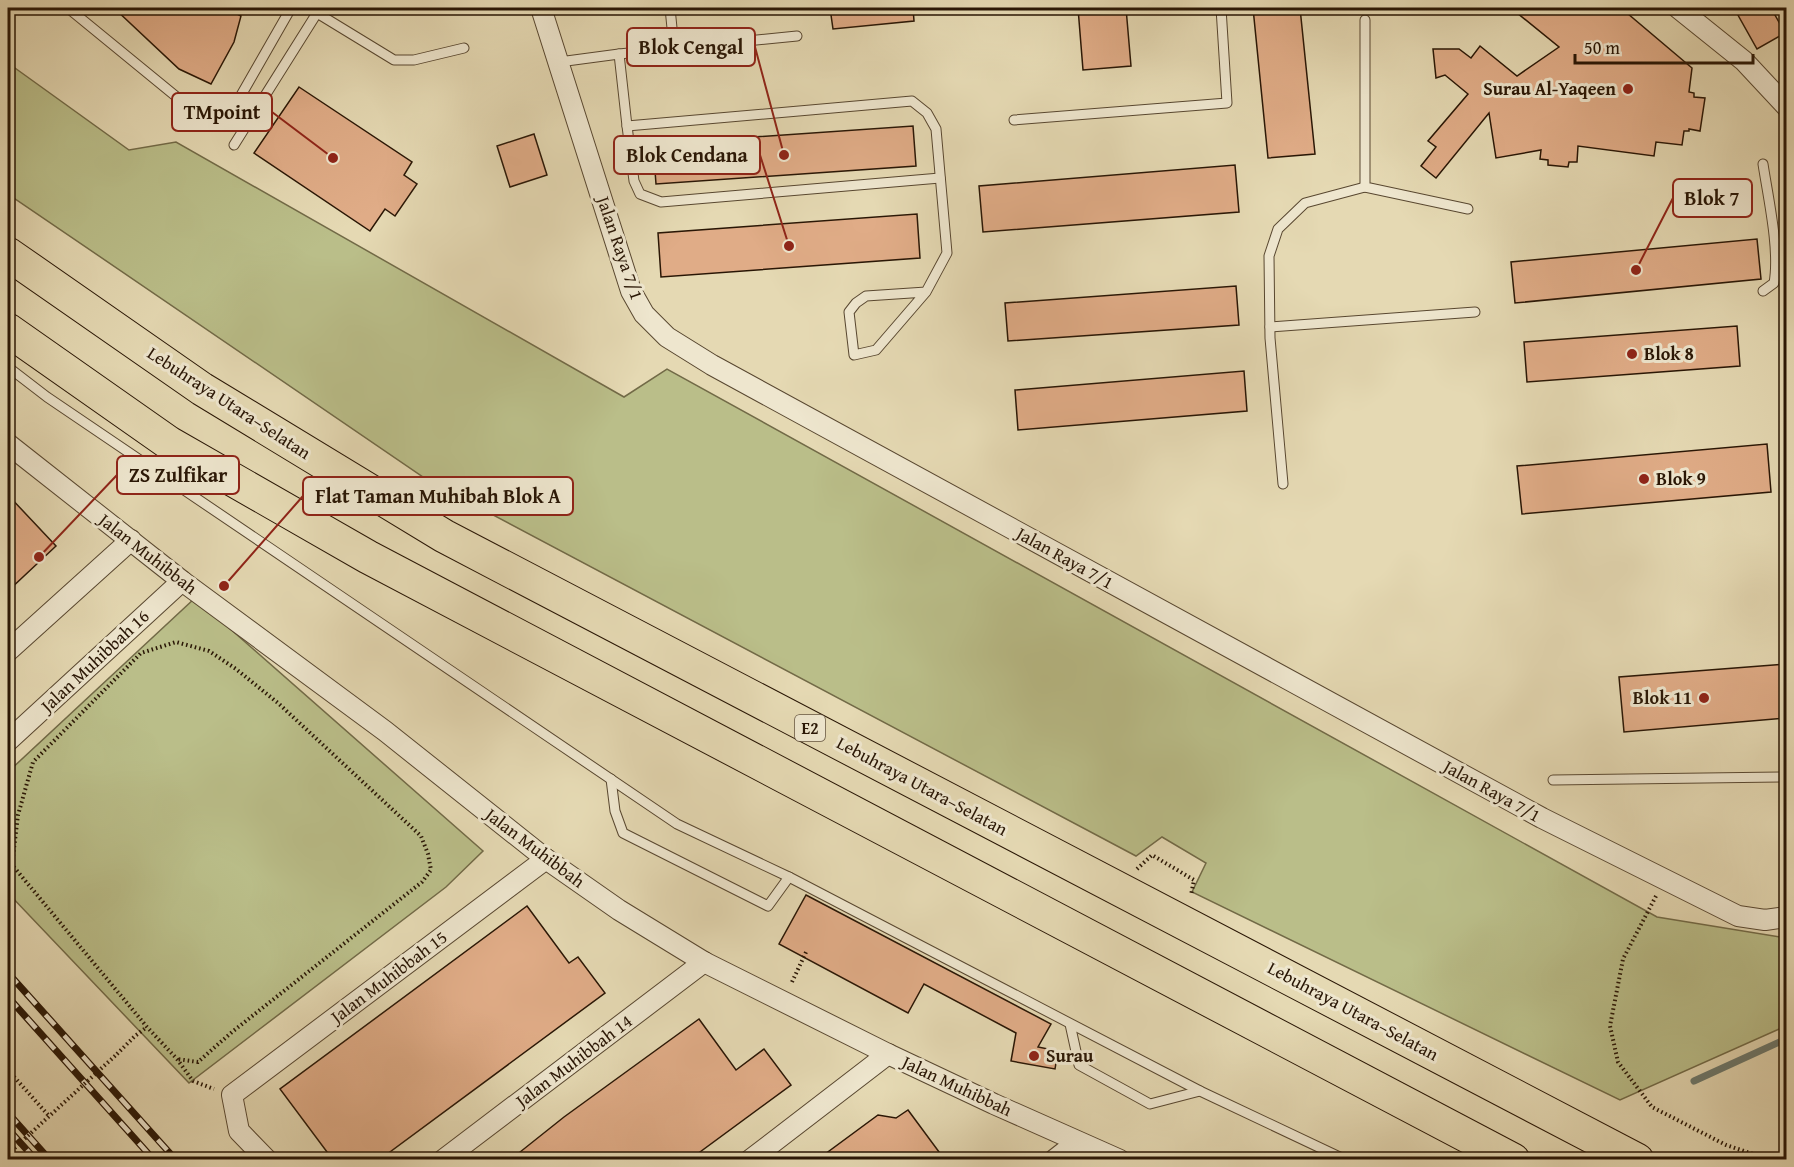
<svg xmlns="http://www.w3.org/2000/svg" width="1794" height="1167" font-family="'Gentium Book Plus',serif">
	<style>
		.green { fill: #babe89; stroke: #726a47; stroke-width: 1.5 }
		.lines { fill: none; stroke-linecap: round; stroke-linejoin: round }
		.stream { stroke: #6b786d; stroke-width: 7 }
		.building { fill: #e0ac87; stroke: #291605; stroke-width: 1.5 }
		.service-casing { stroke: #584730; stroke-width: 11 }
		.minor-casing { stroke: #584730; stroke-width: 22 }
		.motorway-casing { stroke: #291605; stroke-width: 35 }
		.path { stroke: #291605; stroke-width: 4; stroke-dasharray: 1.5 3; stroke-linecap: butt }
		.service { stroke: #eee6ce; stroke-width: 9 }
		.minor { stroke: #eee6ce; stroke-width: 20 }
		.motorway { stroke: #e5d9b3; stroke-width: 33 }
		.rail-casing { stroke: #291605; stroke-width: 7 }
		.rail { stroke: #eee6ce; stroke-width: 4.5; stroke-dasharray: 14; stroke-linecap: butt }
		.path-bridge { stroke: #291605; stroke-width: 4; stroke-dasharray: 1.5 3; stroke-linecap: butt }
		.poi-dot { fill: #8f2418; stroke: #eee6ce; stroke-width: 2 }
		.labels { text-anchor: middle; stroke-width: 6; stroke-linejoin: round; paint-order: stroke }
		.shield { fill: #eee6ce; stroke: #645441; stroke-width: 1.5 }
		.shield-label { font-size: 16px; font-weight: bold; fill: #291605 }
		.poi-label { font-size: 18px; font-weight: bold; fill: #291605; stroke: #eee6ce; text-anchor: start }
		.street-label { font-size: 18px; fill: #291605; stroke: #eee6ce }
		.leader { fill: none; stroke: #8f2418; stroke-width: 2 }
		.callout-dot { fill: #8f2418; stroke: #eee6ce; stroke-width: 2 }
		.callout { fill: #eee6ce; stroke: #8f2418; stroke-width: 2 }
		.callout-label { font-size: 20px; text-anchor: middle; font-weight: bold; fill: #291605 }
	</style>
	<rect width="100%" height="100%" fill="#e5d9b3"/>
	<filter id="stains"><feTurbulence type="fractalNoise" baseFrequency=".00333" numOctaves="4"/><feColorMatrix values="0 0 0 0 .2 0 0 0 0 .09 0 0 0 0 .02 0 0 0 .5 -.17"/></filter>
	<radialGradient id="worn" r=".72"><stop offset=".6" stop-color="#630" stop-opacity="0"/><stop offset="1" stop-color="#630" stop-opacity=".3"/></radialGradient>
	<!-- green -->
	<g class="green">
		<path d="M 8,63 L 129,150 L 176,142 L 624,397 L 667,369 L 1657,917 L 1786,938 L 1786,1026 L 1620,1100 L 1192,892 L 1206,863 L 1162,837 L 1136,856 L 429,481 L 8,194 Z"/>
		<path d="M 195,598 L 483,851 L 446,887 L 189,1083 L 8,893 L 8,772 Z"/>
	</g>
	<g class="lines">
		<!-- stream -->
		<path class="stream" d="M 1694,1081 L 1786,1039"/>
	</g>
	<!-- building -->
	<g class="building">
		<path d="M 114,8 L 226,8 L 241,16 L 234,42 L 211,84 L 179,69 Z"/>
		<path d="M 830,8 L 913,8 L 914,21 L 833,29 Z"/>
		<path d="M 1078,8 L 1126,8 L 1131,66 L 1083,70 Z"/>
		<path d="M 1253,8 L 1300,8 L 1315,154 L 1268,158 Z"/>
		<path d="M 1511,8 L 1621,8 L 1692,68 L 1689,92 L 1694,93 L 1694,97 L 1705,98 L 1700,131 L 1689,129 L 1689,131 L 1684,131 L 1682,145 L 1656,142 L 1654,156 L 1578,146 L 1577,162 L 1569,162 L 1568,167 L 1548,165 L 1548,160 L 1540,159 L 1541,150 L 1496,158 L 1489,113 L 1436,178 L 1421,166 L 1436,147 L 1428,141 L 1468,94 L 1445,75 L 1436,78 L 1433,49 L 1459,49 L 1471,58 L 1480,46 L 1517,76 L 1559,47 Z"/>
		<path d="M 1734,8 L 1771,8 L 1785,33 L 1757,49 Z"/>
		<path d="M 299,87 L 412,162 L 404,175 L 417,184 L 395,216 L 385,209 L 370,231 L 254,153 Z"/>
		<path d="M 913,126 L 916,166 L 656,184 L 653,144 Z"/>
		<path d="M 534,134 L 547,175 L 510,187 L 497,146 Z"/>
		<path d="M 1235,165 L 1239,212 L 983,232 L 979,186 Z"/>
		<path d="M 917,214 L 920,258 L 661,277 L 658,233 Z"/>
		<path d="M 1757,239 L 1761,279 L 1515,303 L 1511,262 Z"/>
		<path d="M 1236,286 L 1239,325 L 1008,341 L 1005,303 Z"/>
		<path d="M 1737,326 L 1740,366 L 1527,382 L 1524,342 Z"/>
		<path d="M 1244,371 L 1247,411 L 1018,430 L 1015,390 Z"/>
		<path d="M 1767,444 L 1771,492 L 1522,514 L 1517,466 Z"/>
		<path d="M 8,495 L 56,546 L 8,591 Z"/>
		<path d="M 1786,664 L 1786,718 L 1624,732 L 1619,677 Z"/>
		<path d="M 806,895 L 1051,1024 L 1038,1047 L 1058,1051 L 1055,1069 L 1011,1061 L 1016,1033 L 924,984 L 908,1013 L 779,944 Z"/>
		<path d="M 527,906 L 569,963 L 578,957 L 605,993 L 379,1160 L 333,1160 L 280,1089 Z"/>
		<path d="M 699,1019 L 736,1070 L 764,1049 L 791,1085 L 689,1160 L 510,1160 L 564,1117 Z"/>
		<path d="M 908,1110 L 945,1160 L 817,1160 L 878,1115 L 896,1118 Z"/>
	</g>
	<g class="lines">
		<defs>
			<g id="service">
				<path d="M 68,8 L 195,112 L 219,120 L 232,111 L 291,8"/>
				<path d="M 670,8 L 674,48"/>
				<path d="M 1365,20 L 1365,187 L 1468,209"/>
				<path d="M 619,54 L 627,126 L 912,101 L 927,113 L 936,129 L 947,253 L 926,292 L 876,350 L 854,355 L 849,312 L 856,303 L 866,296 L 926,292"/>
				<path d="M 559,62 L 619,54 L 797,36"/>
				<path d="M 1014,120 L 1227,103 L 1221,8"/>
				<path d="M 627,126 L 634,181 L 640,194 L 661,202 L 940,178"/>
				<path d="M 234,145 L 317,13 L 394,60 L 414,60 L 464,48"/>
				<path d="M 1763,164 C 1768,197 1780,250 1774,283 L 1763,291"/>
				<path d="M 1270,327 L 1475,312"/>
				<path d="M 8,367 L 47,397 L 677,824 L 789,877 L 1200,1091 L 1346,1160"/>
				<path d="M 1283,484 L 1270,338 L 1269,256 L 1278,229 L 1305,203 L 1365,187"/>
				<path d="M 611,779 L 615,811 L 623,833 L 768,906 L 789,877"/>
				<path d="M 1553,780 L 1786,777"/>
				<path d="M 1070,1024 L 1079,1065 L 1150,1104 L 1200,1091"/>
			</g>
			<g id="minor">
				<path d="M 541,8 L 631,291 L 644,314 L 667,337 L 712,365 L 1542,818 L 1738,916 L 1765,920 L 1786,917"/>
				<path d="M 1678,8 L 1744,61 L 1786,106"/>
				<path d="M 8,444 L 182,581 L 385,731 L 546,859 L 619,910 L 704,962 L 888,1054 L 994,1104 L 1120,1160"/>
				<path d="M 8,651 L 131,540"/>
				<path d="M 8,741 L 182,581"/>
				<path d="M 267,1160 L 239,1131 L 232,1095 L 546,859"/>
				<path d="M 443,1160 L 704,962"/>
				<path d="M 750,1160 L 888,1054"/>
				<path d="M 1054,1160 L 1077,1142"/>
			</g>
			<g id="motorway">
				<path d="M 8,254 L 202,389 L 444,536 L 1637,1160"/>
				<path d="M 8,330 L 169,443 L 368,557 L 1513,1160"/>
			</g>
		</defs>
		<!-- service casing -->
		<use href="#service" class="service-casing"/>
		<!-- minor casing -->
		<use href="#minor" class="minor-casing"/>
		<!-- motorway casing -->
		<use href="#motorway" class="motorway-casing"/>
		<!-- path -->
		<g class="path">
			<path d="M 8,860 L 147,1027 L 177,1059 L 193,1081 L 214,1089"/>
			<path d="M 12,865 L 18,815 L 33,762 L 141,653 L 176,642 L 209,651 L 236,669 L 278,703 L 421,836 L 428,854 L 431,870 L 422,882 L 232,1032 L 198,1062 L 177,1059"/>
			<path d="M 1137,869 L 1152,855 L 1194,880 L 1191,895"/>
			<path d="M 1656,896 L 1623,959 L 1610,1026 L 1618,1062 L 1652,1107 L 1726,1145 L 1771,1160"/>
			<path d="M 792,982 L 807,950"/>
			<path d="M 117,1054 L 135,1036 L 147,1027"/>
			<path d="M 8,1070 L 49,1116"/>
		</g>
		<!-- service -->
		<use href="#service" class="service"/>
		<!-- minor -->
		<use href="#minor" class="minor"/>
		<!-- motorway -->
		<use href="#motorway" class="motorway"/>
		<defs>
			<g id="rail">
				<path d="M 8,973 L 176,1160"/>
				<path d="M 8,997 L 154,1160"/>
				<path d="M 8,1113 L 50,1160"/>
				<path d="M 8,1129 L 36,1160"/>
				<path d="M 8,1154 L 12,1160"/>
			</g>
		</defs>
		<!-- rail casing -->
		<use href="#rail" class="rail-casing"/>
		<!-- rail -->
		<use href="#rail" class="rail"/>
		<!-- path-bridge -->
		<path class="path-bridge" d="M 8,1154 L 117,1054"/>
	</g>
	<!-- markers -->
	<g class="poi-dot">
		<circle cx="1628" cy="89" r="6"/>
		<circle cx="1632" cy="354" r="6"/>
		<circle cx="1644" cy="479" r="6"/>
		<circle cx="1704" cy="698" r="6"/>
		<circle cx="1034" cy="1056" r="6"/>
	</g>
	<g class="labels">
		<!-- shield labels -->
		<rect class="shield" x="795" y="715" width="30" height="26" rx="4.5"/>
		<g class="shield-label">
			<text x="810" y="734">E2</text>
		</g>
		<!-- poi labels -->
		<g class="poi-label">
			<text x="1616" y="95" text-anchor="end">Surau Al-Yaqeen</text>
			<text x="1644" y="360">Blok 8</text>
			<text x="1656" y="485">Blok 9</text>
			<text x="1692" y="704" text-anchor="end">Blok 11</text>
			<text x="1046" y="1062">Surau</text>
		</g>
		<!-- street labels -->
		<g class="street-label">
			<text transform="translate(620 248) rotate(71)" y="6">Jalan Raya 7/1</text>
			<text transform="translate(229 403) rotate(33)" y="6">Lebuhraya Utara–Selatan</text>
			<text transform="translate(148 554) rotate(38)" y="6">Jalan Muhibbah</text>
			<text transform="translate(1065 558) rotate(29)" y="6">Jalan Raya 7/1</text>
			<text transform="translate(95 661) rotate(-43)" y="6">Jalan Muhibbah 16</text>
			<text transform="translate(922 786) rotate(28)" y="6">Lebuhraya Utara–Selatan</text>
			<text transform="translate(1492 791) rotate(29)" y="6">Jalan Raya 7/1</text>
			<text transform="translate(535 848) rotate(37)" y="6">Jalan Muhibbah</text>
			<text transform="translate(389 977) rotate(-37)" y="6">Jalan Muhibbah 15</text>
			<text transform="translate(1353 1011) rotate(28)" y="6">Lebuhraya Utara–Selatan</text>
			<text transform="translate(574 1061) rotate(-37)" y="6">Jalan Muhibbah 14</text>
			<text transform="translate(957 1086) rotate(25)" y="6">Jalan Muhibbah</text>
		</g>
	</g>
	<!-- callouts -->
	<path class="leader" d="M784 155L755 47M333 158L272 112M789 246L760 155M1636 270L1673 198M39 557L117 475M224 586L303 496"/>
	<g class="callout-dot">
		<circle cx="784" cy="155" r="6"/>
		<circle cx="333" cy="158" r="6"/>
		<circle cx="789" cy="246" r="6"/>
		<circle cx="1636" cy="270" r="6"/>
		<circle cx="39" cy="557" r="6"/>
		<circle cx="224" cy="586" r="6"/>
	</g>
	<g class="callout">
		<rect x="627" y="28" width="128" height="38" rx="6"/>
		<rect x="172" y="93" width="100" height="38" rx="6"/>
		<rect x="614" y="136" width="146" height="38" rx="6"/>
		<rect x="1673" y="179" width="79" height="38" rx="6"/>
		<rect x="117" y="456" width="122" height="38" rx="6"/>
		<rect x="303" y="477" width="270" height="38" rx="6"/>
	</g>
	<g class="callout-label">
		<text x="691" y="54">Blok Cengal</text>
		<text x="222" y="119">TMpoint</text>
		<text x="687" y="162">Blok Cendana</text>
		<text x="1712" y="205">Blok 7</text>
		<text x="178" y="482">ZS Zulfikar</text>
		<text x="438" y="503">Flat Taman Muhibah Blok A</text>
	</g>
	<!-- margin -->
	<rect width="1794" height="1167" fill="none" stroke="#e5d9b3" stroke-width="30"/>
	<rect x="9" y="9" width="1776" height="1149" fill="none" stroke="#291605" stroke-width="3"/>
	<rect x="15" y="15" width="1764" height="1137" fill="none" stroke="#291605" stroke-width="1.5"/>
	<!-- scale -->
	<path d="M1575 54v9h178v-9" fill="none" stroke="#291605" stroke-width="3"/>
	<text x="1584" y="54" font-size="18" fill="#291605" stroke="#eee6ce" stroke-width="4.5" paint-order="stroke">50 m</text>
	<rect width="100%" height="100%" filter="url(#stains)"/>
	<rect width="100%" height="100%" fill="url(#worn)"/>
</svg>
